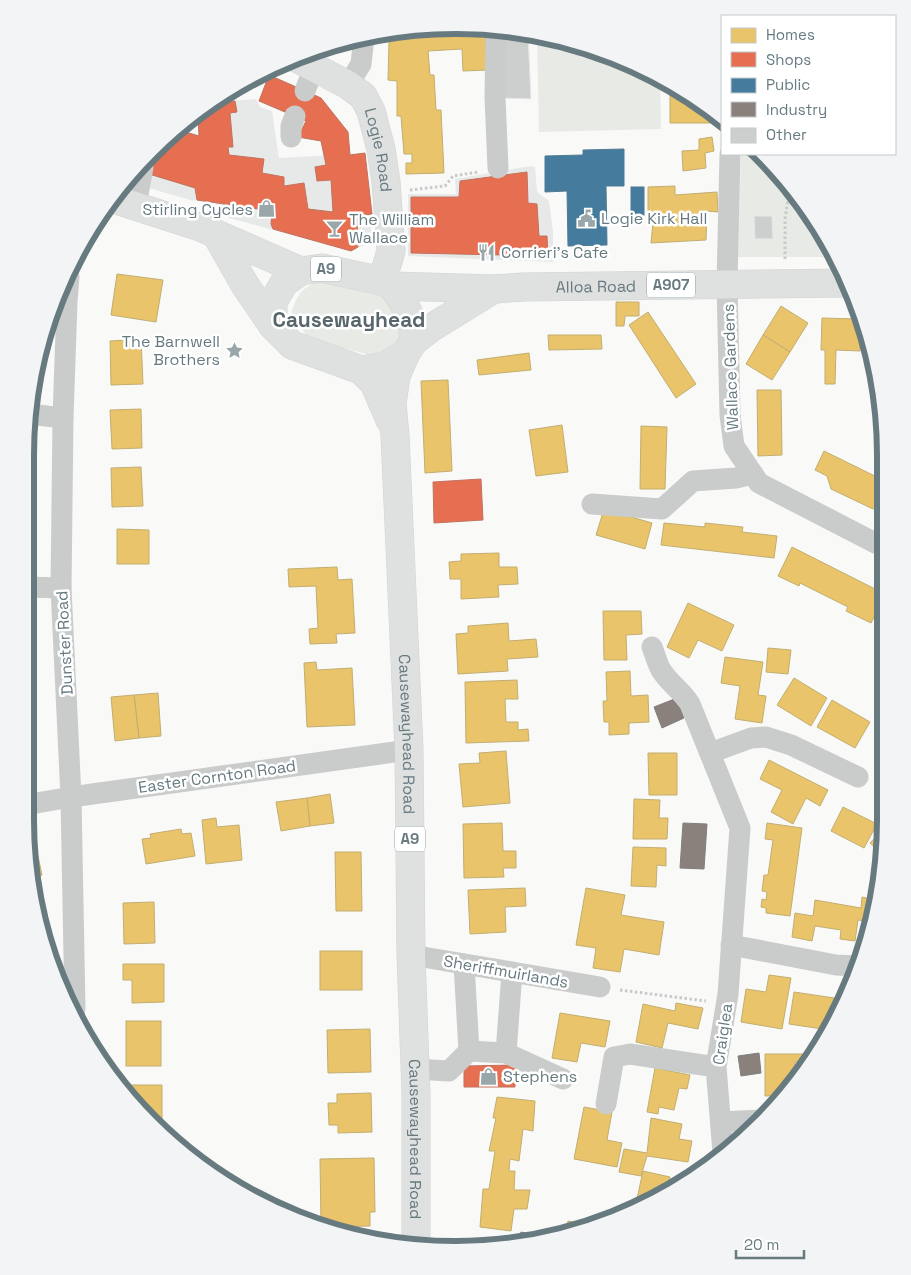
<svg xmlns="http://www.w3.org/2000/svg" width="911" height="1275" font-family="'Space Grotesk',sans-serif">
	<style>
		.built { fill: #e7e9e8 }
		.green { fill: #e8eae6 }
		.homes { fill: #e9c46a; stroke: #c2ae71 }
		.shops { fill: #e76f51; stroke: #c0725f }
		.public { fill: #457b9d; stroke: #4f7b94 }
		.industry { fill: #8a817c; stroke: #7f7f7d }
		.building { fill: #cdcfcf; stroke: #e8e8e8 }
		.lines { fill: none; stroke-linecap: round; stroke-linejoin: round }
		.major-casing { stroke: #d3d4d4; stroke-width: 29 }
		.path { stroke: #c8c9ca; stroke-width: 3; stroke-dasharray: 2.5 2.5; stroke-linecap: butt }
		.minor { stroke: #cacccc; stroke-width: 21 }
		.major { stroke: #dfe0e0; stroke-width: 28 }
		.labels { text-anchor: middle; stroke-width: 5; stroke-linejoin: round; paint-order: stroke }
		.shield { fill: #fff; stroke: #94a2a6; stroke-width: 1 }
		.shield-label { font-size: 15px; font-weight: bold; fill: #667a80 }
		.street-label { font-size: 16px; fill: #667a80; stroke: #fff }
		.poi-label { font-size: 16px; fill: #667a80; stroke: #fff; text-anchor: start }
		.district-label { font-size: 21px; font-weight: bold; fill: #58676c; stroke: #fff }
		.rim { fill: none; stroke: #667a80; stroke-width: 6 }
	</style>
	<rect width="100%" height="100%" fill="#f9f9f8"/>
	<!-- built -->
	<g class="built">
		<path d="M 256,99 L 260,107 L 272,111 L 279,158 L 365,153 L 372,214 L 371,233 L 367,244 L 351,251 L 229,218 L 215,203 L 190,200 L 145,187 L 154,154 L 172,132 L 175,129 L 199,135 L 198,113 L 213,102 Z"/>
		<path d="M 530,166 L 535,167 L 537,192 L 549,201 L 553,232 L 553,262 L 408,256 L 408,194 L 456,194 L 455,179 Z"/>
	</g>
	<!-- green -->
	<g class="green">
		<path d="M 537,35 L 567,40 L 646,70 L 660,78 L 661,129 L 539,132 Z"/>
		<path d="M 741,154 L 760,154 L 779,172 L 836,257 L 738,257 Z"/>
		<path d="M 323,279 L 391,299 L 402,311 L 403,342 L 377,357 L 309,339 L 291,314 C 298,292 302,288 323,279 Z"/>
	</g>
	<!-- homes -->
	<g class="homes">
		<path d="M 485,26 L 487,70 L 463,71 L 462,49 L 428,51 L 430,75 L 434,75 L 436,110 L 441,110 L 444,173 L 406,174 L 406,163 L 412,163 L 412,154 L 404,154 L 401,116 L 397,116 L 397,81 L 388,80 L 389,41 L 375,39 L 375,34 L 400,29 Z"/>
		<path d="M 670,84 L 711,110 L 711,123 L 670,123 Z"/>
		<path d="M 712,137 L 714,151 L 705,153 L 706,168 L 683,171 L 682,151 L 699,150 L 699,139 Z"/>
		<path d="M 675,186 L 675,195 L 717,192 L 718,212 L 707,211 L 706,240 L 651,243 L 654,212 L 648,212 L 648,187 Z"/>
		<path d="M 117,274 L 163,280 L 156,322 L 111,315 Z"/>
		<path d="M 616,302 L 639,302 L 639,316 L 625,316 L 624,326 L 616,326 Z"/>
		<path d="M 781,306 L 808,323 L 790,352 L 763,335 Z"/>
		<path d="M 648,312 L 696,384 L 676,398 L 629,325 Z"/>
		<path d="M 822,318 L 858,319 L 861,329 L 860,351 L 836,350 L 835,384 L 825,384 L 825,350 L 821,350 Z"/>
		<path d="M 548,335 L 601,335 L 602,349 L 549,350 Z"/>
		<path d="M 763,335 L 790,352 L 772,380 L 746,364 Z"/>
		<path d="M 141,339 L 143,384 L 111,385 L 110,341 Z"/>
		<path d="M 529,353 L 531,370 L 479,375 L 477,360 Z"/>
		<path d="M 448,380 L 452,471 L 425,473 L 421,381 Z"/>
		<path d="M 757,390 L 781,390 L 782,455 L 758,456 Z"/>
		<path d="M 141,409 L 142,448 L 112,449 L 110,410 Z"/>
		<path d="M 562,425 L 568,472 L 536,476 L 529,430 Z"/>
		<path d="M 641,426 L 667,427 L 665,489 L 640,489 Z"/>
		<path d="M 824,451 L 883,480 L 883,504 L 873,509 L 831,489 L 827,476 L 815,470 Z"/>
		<path d="M 141,467 L 143,506 L 112,507 L 111,468 Z"/>
		<path d="M 604,509 L 652,523 L 645,549 L 596,535 Z"/>
		<path d="M 664,523 L 705,527 L 705,523 L 743,527 L 742,532 L 777,536 L 774,558 L 661,545 Z"/>
		<path d="M 117,529 L 149,530 L 149,564 L 117,564 Z"/>
		<path d="M 792,547 L 883,593 L 884,598 L 871,623 L 846,611 L 848,607 L 800,583 L 799,586 L 778,576 Z"/>
		<path d="M 499,553 L 499,567 L 517,567 L 518,584 L 498,585 L 499,597 L 461,599 L 461,579 L 450,579 L 449,562 L 461,561 L 461,554 Z"/>
		<path d="M 337,567 L 338,580 L 352,579 L 355,633 L 336,634 L 337,643 L 310,644 L 309,629 L 318,628 L 316,586 L 289,587 L 288,569 Z"/>
		<path d="M 688,603 L 734,625 L 722,651 L 698,640 L 689,658 L 667,647 Z"/>
		<path d="M 603,611 L 641,611 L 642,634 L 626,635 L 627,660 L 604,660 Z"/>
		<path d="M 884,617 L 884,629 L 879,627 Z"/>
		<path d="M 508,623 L 509,641 L 536,639 L 538,657 L 507,659 L 508,671 L 458,674 L 456,634 L 468,633 L 468,626 Z"/>
		<path d="M 768,648 L 791,650 L 788,674 L 766,672 Z"/>
		<path d="M 725,657 L 763,662 L 758,695 L 766,696 L 762,723 L 735,719 L 740,686 L 721,683 Z"/>
		<path d="M 316,662 L 317,670 L 352,668 L 355,725 L 307,727 L 304,663 Z"/>
		<path d="M 630,671 L 631,696 L 648,695 L 649,722 L 629,723 L 629,734 L 609,735 L 609,722 L 604,722 L 603,701 L 607,701 L 606,672 Z"/>
		<path d="M 794,678 L 827,698 L 811,726 L 777,705 Z"/>
		<path d="M 517,680 L 518,699 L 505,699 L 506,722 L 518,722 L 518,730 L 528,729 L 529,741 L 466,743 L 465,682 Z"/>
		<path d="M 158,693 L 161,736 L 139,738 L 134,695 Z"/>
		<path d="M 134,695 L 139,738 L 115,741 L 111,697 Z"/>
		<path d="M 832,700 L 870,722 L 855,748 L 817,727 Z"/>
		<path d="M 884,741 L 885,760 L 876,755 Z"/>
		<path d="M 506,751 L 510,803 L 463,807 L 459,764 L 480,763 L 479,753 Z"/>
		<path d="M 648,753 L 677,753 L 677,795 L 649,795 Z"/>
		<path d="M 769,760 L 828,790 L 820,806 L 806,798 L 793,824 L 771,812 L 782,790 L 760,779 Z"/>
		<path d="M 330,794 L 334,823 L 310,826 L 307,798 Z"/>
		<path d="M 307,798 L 310,826 L 281,831 L 276,802 Z"/>
		<path d="M 634,799 L 660,800 L 659,818 L 668,818 L 667,839 L 633,839 Z"/>
		<path d="M 843,807 L 877,824 L 864,848 L 831,831 Z"/>
		<path d="M 216,818 L 217,827 L 239,825 L 242,860 L 206,864 L 202,820 Z"/>
		<path d="M 502,823 L 503,851 L 516,851 L 516,868 L 503,868 L 504,877 L 464,878 L 463,824 Z"/>
		<path d="M 767,823 L 802,828 L 790,916 L 766,913 L 766,908 L 761,907 L 762,899 L 766,900 L 767,892 L 762,891 L 764,875 L 768,875 L 773,840 L 765,839 Z"/>
		<path d="M 885,827 L 885,847 L 884,856 L 870,843 Z"/>
		<path d="M 181,829 L 182,834 L 191,833 L 195,856 L 146,864 L 142,839 L 151,838 L 150,834 Z"/>
		<path d="M 633,847 L 666,848 L 666,866 L 657,865 L 656,887 L 631,886 Z"/>
		<path d="M 335,852 L 361,852 L 362,911 L 336,911 Z"/>
		<path d="M 38,856 L 42,875 L 33,877 L 30,858 Z"/>
		<path d="M 525,888 L 526,906 L 505,907 L 506,932 L 470,934 L 468,890 Z"/>
		<path d="M 586,888 L 625,895 L 621,915 L 664,922 L 659,955 L 624,949 L 620,972 L 593,968 L 596,948 L 576,945 Z"/>
		<path d="M 862,897 L 876,900 L 873,922 L 858,920 L 855,941 L 840,939 L 841,930 L 815,926 L 812,941 L 792,937 L 795,913 L 813,916 L 815,900 L 861,908 Z"/>
		<path d="M 154,902 L 155,943 L 124,944 L 123,903 Z"/>
		<rect x="320" y="951" width="42" height="39"/>
		<path d="M 123,964 L 164,964 L 164,1002 L 132,1003 L 132,980 L 123,980 Z"/>
		<path d="M 769,975 L 791,978 L 782,1029 L 741,1022 L 746,989 L 766,992 Z"/>
		<path d="M 794,992 L 841,999 L 839,1014 L 829,1030 L 789,1024 Z"/>
		<path d="M 676,1003 L 703,1008 L 698,1029 L 668,1023 L 662,1048 L 636,1042 L 643,1004 L 675,1011 Z"/>
		<path d="M 560,1013 L 610,1021 L 605,1047 L 581,1043 L 577,1062 L 552,1058 Z"/>
		<rect x="126" y="1021" width="35" height="45"/>
		<path d="M 370,1029 L 371,1072 L 328,1073 L 327,1030 Z"/>
		<path d="M 765,1054 L 810,1054 L 810,1061 L 795,1062 L 795,1083 L 784,1095 L 765,1096 Z"/>
		<path d="M 655,1068 L 690,1075 L 687,1089 L 679,1088 L 674,1110 L 659,1107 L 658,1114 L 647,1112 Z"/>
		<path d="M 128,1085 L 162,1085 L 162,1130 L 160,1130 L 128,1094 Z"/>
		<path d="M 371,1093 L 372,1132 L 338,1133 L 338,1125 L 329,1125 L 328,1103 L 337,1103 L 337,1094 Z"/>
		<path d="M 497,1097 L 535,1101 L 533,1131 L 523,1129 L 519,1161 L 510,1159 L 509,1171 L 515,1171 L 514,1190 L 530,1190 L 527,1209 L 514,1209 L 511,1231 L 480,1227 L 483,1189 L 489,1189 L 495,1151 L 489,1151 L 496,1118 L 493,1118 Z"/>
		<path d="M 584,1107 L 612,1112 L 607,1140 L 622,1143 L 617,1167 L 574,1159 Z"/>
		<path d="M 651,1118 L 682,1124 L 679,1139 L 692,1141 L 688,1162 L 647,1156 L 641,1176 L 619,1172 L 624,1149 L 647,1153 Z"/>
		<path d="M 374,1158 L 375,1212 L 370,1212 L 370,1226 L 328,1227 L 321,1224 L 320,1159 Z"/>
		<path d="M 643,1171 L 670,1177 L 668,1188 L 635,1208 Z"/>
		<path d="M 568,1221 L 590,1225 L 566,1232 Z"/>
	</g>
	<!-- shops -->
	<g class="shops">
		<path d="M 269,75 L 321,98 L 348,132 L 350,155 L 365,153 L 372,214 L 357,216 L 358,247 L 351,251 L 273,229 L 271,224 L 272,211 L 197,200 L 195,188 L 149,174 L 154,154 L 172,132 L 175,129 L 199,136 L 198,113 L 212,103 L 235,101 L 237,112 L 230,113 L 233,147 L 228,147 L 229,155 L 264,159 L 262,173 L 284,177 L 284,186 L 304,183 L 308,209 L 333,212 L 331,180 L 317,181 L 315,167 L 326,165 L 321,141 L 298,137 L 306,121 L 259,101 Z"/>
		<path d="M 527,172 L 528,203 L 537,204 L 539,236 L 547,236 L 548,256 L 411,253 L 411,197 L 459,197 L 460,181 Z"/>
		<path d="M 481,479 L 483,520 L 434,523 L 433,482 Z"/>
		<path d="M 515,1065 L 515,1087 L 464,1087 L 464,1066 Z"/>
	</g>
	<!-- public -->
	<g class="public">
		<path d="M 624,149 L 624,186 L 606,186 L 607,245 L 568,246 L 567,191 L 545,192 L 545,156 L 583,155 L 583,150 Z"/>
		<rect x="631" y="187" width="13" height="28"/>
	</g>
	<!-- industry -->
	<g class="industry">
		<path d="M 677,698 L 684,718 L 662,728 L 654,707 Z"/>
		<path d="M 884,704 L 884,717 L 879,714 Z"/>
		<path d="M 683,823 L 707,824 L 704,869 L 680,868 Z"/>
		<path d="M 759,1053 L 761,1073 L 741,1076 L 738,1056 Z"/>
		<path d="M 521,1232 L 544,1238 L 518,1245 Z"/>
	</g>
	<!-- building -->
	<g class="building">
		<path d="M 500,29 L 528,33 L 531,99 L 501,98 Z"/>
		<path d="M 754,216 L 772,216 L 773,239 L 755,239 Z"/>
	</g>
	<g class="lines">
		<defs>
			<g id="major">
				<path id="s1" d="M 296,58 L 348,85 L 363,96 L 371,111 L 381,149 L 386,182 L 391,251 L 382,281"/>
				<path d="M 116,200 L 200,227 L 301,271"/>
				<path d="M 216,234 L 245,285 L 273,326"/>
				<path id="s2" d="M 392,286 L 494,289 L 524,287 L 847,283"/>
				<path d="M 414,341 L 431,328 L 494,289"/>
				<path id="s3" d="M 406,353 L 396,376 L 392,404 L 395,435 L 409,750 L 411,955 L 416,1094 L 416,1243"/>
				<path d="M 361,370 L 385,366 L 406,353 L 414,341 L 412,320 L 403,302 L 392,286 L 382,281 L 322,268 L 301,271 L 284,283 L 273,302 L 273,326 L 292,345 L 361,370 L 374,383 L 390,420"/>
			</g>
		</defs>
		<!-- major casing -->
		<use href="#major" class="major-casing"/>
		<!-- path -->
		<g class="path">
			<path d="M 410,190 L 445,186 L 453,176 L 478,172"/>
			<path d="M 785,259 L 785,219 L 790,187"/>
			<path d="M 620,990 L 706,1001"/>
		</g>
		<!-- minor -->
		<g class="minor">
			<path d="M 496,28 L 495,97 L 498,168"/>
			<path d="M 348,85 L 361,64 L 364,37"/>
			<path d="M 305,91 L 314,67"/>
			<path d="M 291,137 L 291,126 L 295,116"/>
			<path d="M 730,154 L 727,284 L 730,415 L 734,446 L 759,483 L 883,547"/>
			<path d="M 136,206 L 143,167"/>
			<path d="M 69,276 L 67,302 L 63,418 L 61,588 L 71,797 L 75,1009"/>
			<path d="M 29,414 L 63,418"/>
			<path d="M 592,504 L 662,509 L 693,481 L 736,478 L 753,474"/>
			<path d="M 25,587 L 61,588"/>
			<path d="M 652,647 C 655,654 657,663 661,670 C 669,683 682,691 690,704 L 740,828 L 728,994 L 716,1067 L 723,1153"/>
			<path d="M 710,753 L 751,738 L 766,737 L 791,745 L 858,777"/>
			<path d="M 25,805 L 71,797 L 409,750"/>
			<path d="M 731,945 L 836,965 L 858,966"/>
			<path d="M 411,955 L 600,987"/>
			<path d="M 469,1051 L 506,1053 L 563,1079"/>
			<path d="M 506,1053 L 512,972"/>
			<path d="M 415,1069 L 449,1071 L 469,1051 L 464,964"/>
			<path d="M 606,1104 L 614,1057 L 630,1054 L 716,1067"/>
			<path d="M 721,1122 L 761,1120"/>
		</g>
		<!-- major -->
		<use href="#major" class="major"/>
	</g>
	<!-- icons -->
	<defs>
		<symbol id="shop-bare" viewBox="-9 -9 18 18"><path d="M-5-2.5h2.3a2.7 3.5 0 0 1 5.4 0H5L5.5 6h-11ZM-1.5-2.5h3a1.5 2.3 0 0 0-3 0Z" fill="#99a6aa" stroke="#fff" stroke-width="2.5" paint-order="stroke"/></symbol>
		<symbol id="civic-bare" viewBox="-9 -9 18 18"><path d="M-.6-6.5H3V-4.5H.6V-3L4-1V1h2V6H-6V1h2V-1L-.6-3ZM-1.2 2.5V6h2.4V2.5Z" fill="#99a6aa" stroke="#fff" stroke-width="2.5" paint-order="stroke"/></symbol>
		<symbol id="bar-bare" viewBox="-9 -9 18 18"><path d="M-6-5H6L.8 .8V4.5H3.5V6h-7V4.5H-.8V.8Z" fill="#99a6aa" stroke="#fff" stroke-width="2.5" paint-order="stroke"/></symbol>
		<symbol id="restaurant-bare" viewBox="-9 -9 18 18"><path d="M-5-6h1v4h1v-4h1v4h1v-4h1v5L-1.5 .5V6h-2V.5L-5-1ZM5-6V6H3V1.5H1.5Q1.5-4 5-6Z" fill="#99a6aa" stroke="#fff" stroke-width="2.5" paint-order="stroke"/></symbol>
		<symbol id="sight-bare" viewBox="-9 -9 18 18"><path d="M0-6L1.8-2.2L6-1.7L2.9 1.2L3.7 5.4L0 3.3L-3.7 5.4L-2.9 1.2L-6-1.7L-1.8-2.2Z" fill="#99a6aa" stroke="#fff" stroke-width="2.5" paint-order="stroke"/></symbol>
	</defs>
	<g fill-rule="evenodd">
		<use href="#shop-bare" x="254" y="196" width="25" height="25"/>
		<use href="#civic-bare" x="574" y="206" width="25" height="25"/>
		<use href="#bar-bare" x="322" y="216" width="25" height="25"/>
		<use href="#restaurant-bare" x="474" y="240" width="25" height="25"/>
		<use href="#sight-bare" x="222" y="338" width="25" height="25"/>
		<use href="#shop-bare" x="476" y="1064" width="25" height="25"/>
	</g>
	<g class="labels">
		<!-- shield labels -->
		<g class="shield">
			<rect x="311" y="256.5" width="30" height="25" rx="4"/>
			<rect x="647" y="272.5" width="48" height="25" rx="4"/>
			<rect x="395" y="826.5" width="30" height="25" rx="4"/>
		</g>
		<g class="shield-label">
			<text x="326" y="274">A9</text>
			<text x="671" y="290">A907</text>
			<text x="410" y="844">A9</text>
		</g>
		<!-- street labels -->
		<g class="street-label">
			<text dy="6" stroke="none"><textPath href="#s1" startOffset="134">Logie Road</textPath></text>
			<text dy="6" stroke="none"><textPath href="#s2" startOffset="204">Alloa Road</textPath></text>
			<text transform="translate(730 367) rotate(-92)" y="6">Wallace Gardens</text>
			<text transform="translate(64 643) rotate(-93)" y="6">Dunster Road</text>
			<text dy="6" stroke="none"><textPath href="#s3" startOffset="384">Causewayhead Road</textPath></text>
			<text transform="translate(217 776) rotate(-8)" y="6">Easter Cornton Road</text>
			<text transform="translate(506 971) rotate(10)" y="6">Sheriffmuirlands</text>
			<text transform="translate(722 1034) rotate(-82)" y="6">Craiglea</text>
			<text dy="6" stroke="none"><textPath href="#s3" startOffset="789">Causewayhead Road</textPath></text>
		</g>
		<!-- poi labels -->
		<g class="poi-label">
			<text x="253" y="215" text-anchor="end">Stirling Cycles</text>
			<text x="601" y="224">Logie Kirk Hall</text>
			<text x="349" y="225">The William<tspan x="349" dy="18">Wallace</tspan></text>
			<text x="501" y="258">Corrieri's Cafe</text>
			<text x="220" y="347" text-anchor="end">The Barnwell<tspan x="220" dy="18">Brothers</tspan></text>
			<text x="503" y="1082">Stephens</text>
		</g>
		<!-- district labels -->
		<g class="district-label">
			<text x="349" y="327">Causewayhead</text>
		</g>
	</g>
	<!-- crop -->
	<path d="M0 0H911V1275H0ZM455 34H456A421 421 0 0 1 877 455V820A421 421 0 0 1 456 1241H455A421 421 0 0 1 34 820V455A421 421 0 0 1 455 34Z" fill="#f3f4f5" fill-rule="evenodd"/>
	<path class="rim" d="M455 34H456A421 421 0 0 1 877 455V820A421 421 0 0 1 456 1241H455A421 421 0 0 1 34 820V455A421 421 0 0 1 455 34Z"/>
	<!-- legend -->
	<rect x="721" y="15" width="175" height="140" fill="#ffffff" stroke="#c2cacc"/>
	<rect x="731" y="28" width="25" height="15" fill="#e9c46a" stroke="#c2cacc"/>
	<text x="766" y="40" font-size="15" fill="#667a80">Homes</text>
	<rect x="731" y="52" width="25" height="15" fill="#e76f51" stroke="#c2cacc"/>
	<text x="766" y="65" font-size="15" fill="#667a80">Shops</text>
	<rect x="731" y="78" width="25" height="15" fill="#457b9d" stroke="#c2cacc"/>
	<text x="766" y="90" font-size="15" fill="#667a80">Public</text>
	<rect x="731" y="102" width="25" height="15" fill="#8a817c" stroke="#c2cacc"/>
	<text x="766" y="115" font-size="15" fill="#667a80">Industry</text>
	<rect x="731" y="128" width="25" height="15" fill="#cdcfcf" stroke="#c2cacc"/>
	<text x="766" y="140" font-size="15" fill="#667a80">Other</text>
	<!-- scale -->
	<path d="M736 1250v8h68v-8" fill="none" stroke="#667a80" stroke-width="2.5"/>
	<text x="744" y="1250" font-size="15" fill="#667a80" stroke="#ffffff" stroke-width="4" paint-order="stroke">20 m</text>
</svg>
